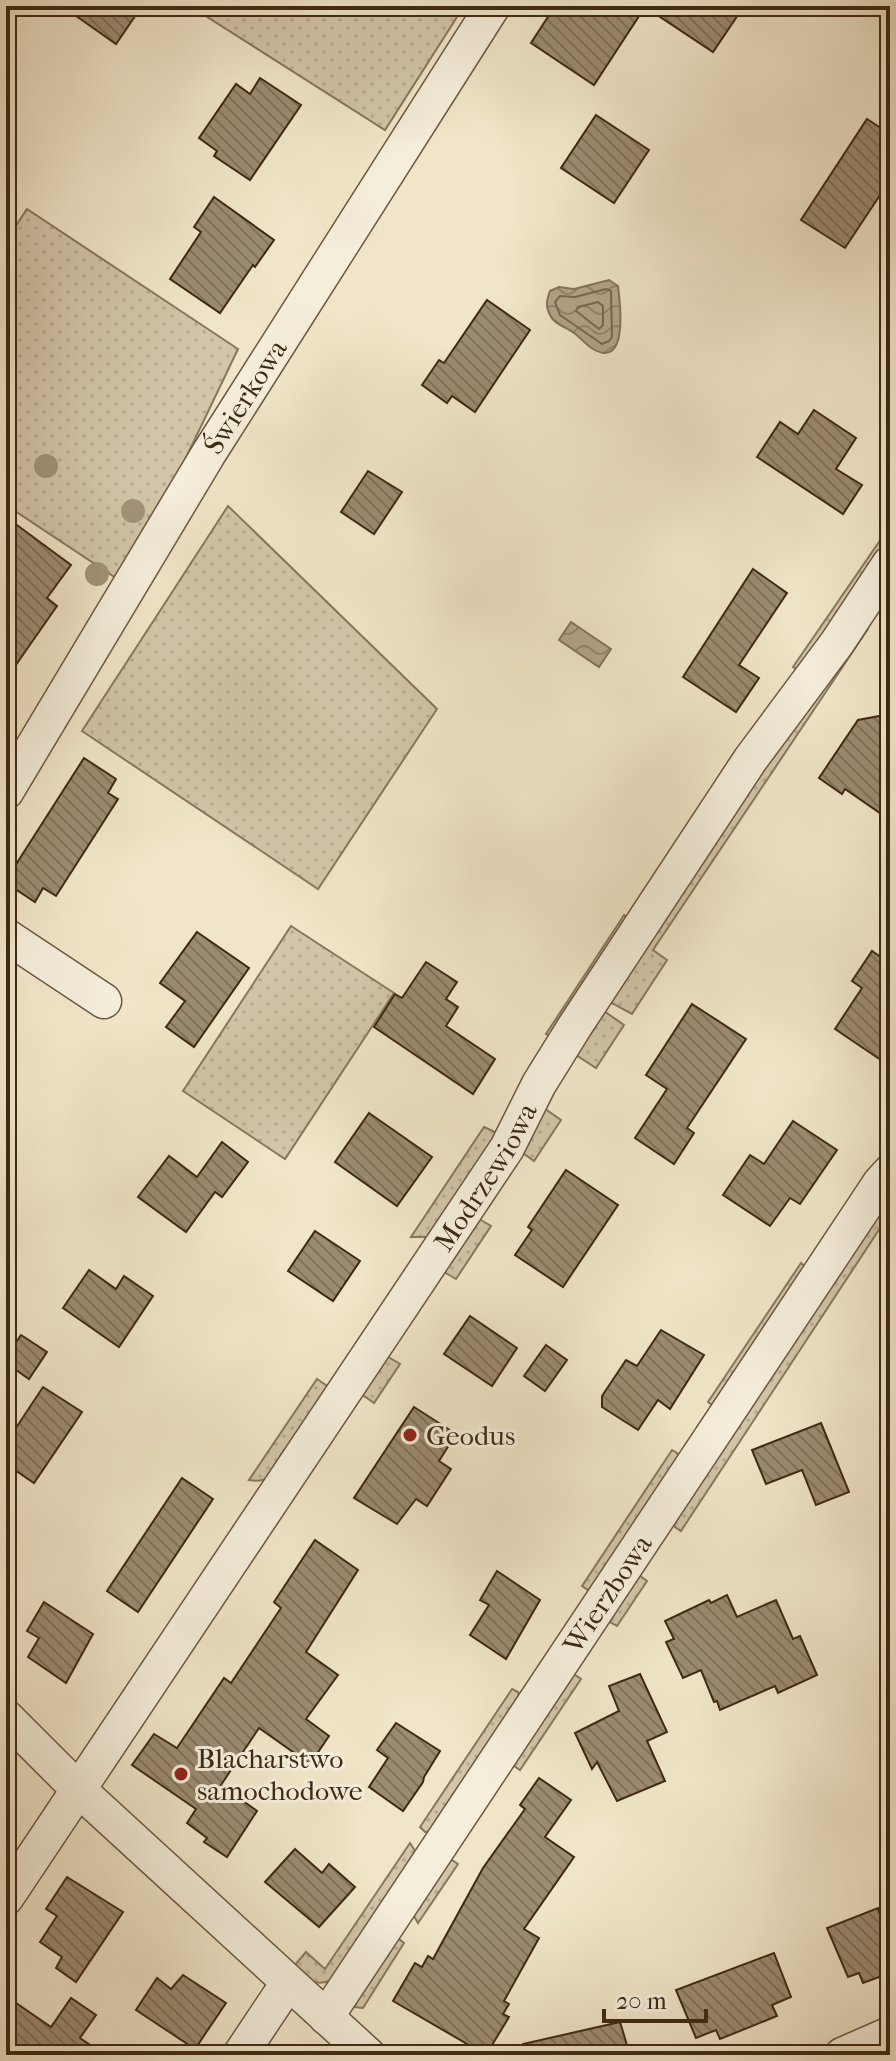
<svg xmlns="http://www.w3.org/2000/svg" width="896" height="2061" font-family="'IM FELL French Canon',serif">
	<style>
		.green { fill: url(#green-dots); stroke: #88775e; stroke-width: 2 }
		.water { fill: url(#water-waves); stroke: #84735a; stroke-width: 2 }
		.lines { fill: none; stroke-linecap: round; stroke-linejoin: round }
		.shore { stroke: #78674e; stroke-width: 2 }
		.building { fill: url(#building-back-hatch); stroke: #3e2913; stroke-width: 2 }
		.lane-casing { stroke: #6a5840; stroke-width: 21 }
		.street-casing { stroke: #6a5840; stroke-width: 37 }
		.lane { stroke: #f5eedb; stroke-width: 18 }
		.street { stroke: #f5eedb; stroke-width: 34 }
		.tree { fill: #a29379 }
		.poi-dot { fill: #8f2418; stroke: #f5eedb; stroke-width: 3 }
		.labels { text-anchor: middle; stroke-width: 6; stroke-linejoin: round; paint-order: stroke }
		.street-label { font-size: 28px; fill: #3e2913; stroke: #f5eedb }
		.poi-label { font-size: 28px; fill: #3e2913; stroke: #f5eedb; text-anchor: start }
	</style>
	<defs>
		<pattern id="green-dots" width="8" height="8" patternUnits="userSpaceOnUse" patternTransform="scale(2)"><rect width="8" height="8" fill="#d2c5a9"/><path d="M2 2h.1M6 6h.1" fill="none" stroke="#b5a991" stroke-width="1.8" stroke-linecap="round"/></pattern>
		<pattern id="water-waves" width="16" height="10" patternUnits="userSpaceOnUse" patternTransform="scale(2)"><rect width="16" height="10" fill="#b3a58a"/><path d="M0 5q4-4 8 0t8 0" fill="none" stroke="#938670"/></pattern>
		<pattern id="building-back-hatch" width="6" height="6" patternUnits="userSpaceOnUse" patternTransform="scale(2)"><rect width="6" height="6" fill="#9b8b71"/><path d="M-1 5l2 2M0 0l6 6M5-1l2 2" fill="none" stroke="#80725c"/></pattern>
	</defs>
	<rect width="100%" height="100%" fill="#f0e5c8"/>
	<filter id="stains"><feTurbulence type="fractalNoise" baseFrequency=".0025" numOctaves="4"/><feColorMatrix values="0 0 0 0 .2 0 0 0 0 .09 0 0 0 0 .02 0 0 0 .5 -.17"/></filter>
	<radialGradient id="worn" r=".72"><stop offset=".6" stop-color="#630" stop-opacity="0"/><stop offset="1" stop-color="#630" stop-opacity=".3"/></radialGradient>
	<!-- green -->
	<g class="green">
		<path d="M 190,6 L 464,6 L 385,130 Z"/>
		<path d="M 27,209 L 238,349 L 182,466 L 119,580 L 6,505 L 6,241 Z"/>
		<path d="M 228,506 L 437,709 L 318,889 L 82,731 Z"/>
		<path d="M 881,539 L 886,546 L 802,670 L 798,671 L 793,667 Z"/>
		<path d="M 865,626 L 868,629 L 653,950 L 667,960 L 632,1014 L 608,1001 L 764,765 Z"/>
		<path d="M 624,915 L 627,918 L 551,1037 L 546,1034 Z"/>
		<path d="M 291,926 L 394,993 L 285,1159 L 183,1091 Z"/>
		<path d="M 601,1009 L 624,1025 L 596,1068 L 573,1053 Z"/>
		<path d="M 541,1106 L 561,1120 L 534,1161 L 520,1151 Z"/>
		<path d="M 484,1127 L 495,1132 L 497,1136 L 429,1237 L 411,1237 Z"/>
		<path d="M 883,1202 L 890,1206 L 890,1213 L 681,1531 L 675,1527 L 672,1519 Z"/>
		<path d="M 476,1217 L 491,1226 L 456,1279 L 444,1272 Z"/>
		<path d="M 801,1263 L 808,1269 L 715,1407 L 708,1402 Z"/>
		<path d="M 385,1355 L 400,1364 L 374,1403 L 360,1393 Z"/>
		<path d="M 317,1379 L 330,1388 L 280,1456 L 281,1462 C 271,1476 267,1483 249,1480 Z"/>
		<path d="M 672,1450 L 677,1453 L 680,1461 L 591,1592 L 582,1586 Z"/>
		<path d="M 636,1573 L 647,1581 L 617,1626 L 610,1622 L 608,1615 Z"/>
		<path d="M 571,1672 L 581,1679 L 520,1770 L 514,1766 L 513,1759 Z"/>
		<path d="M 512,1689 L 518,1692 L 520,1700 L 433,1831 L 425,1832 L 420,1827 Z"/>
		<path d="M 410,1843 L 417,1854 L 332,1980 C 314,1988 306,1978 294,1966 L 306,1952 L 325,1969 Z"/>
		<path d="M 452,1860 L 458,1864 L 418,1923 L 411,1911 L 445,1861 Z"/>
		<path d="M 395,1936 L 404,1943 L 363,2008 L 354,2007 L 355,1997 Z"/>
	</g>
	<!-- water -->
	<g class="water">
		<path d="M 609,280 L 618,286 C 620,302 629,370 593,349 C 586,345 581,338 574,333 C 566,327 554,324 550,315 C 545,306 547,299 550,291 L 559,287 L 574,289 Z"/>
		<path d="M 571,622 L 611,649 L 599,667 L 559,640 Z"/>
	</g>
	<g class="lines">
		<!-- shore -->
		<g class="shore">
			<path d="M 606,289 L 611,291 L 612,337 L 609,341 L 602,344 L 560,315 L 555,302 L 560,296 L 575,297 Z"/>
			<path d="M 598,302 L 603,306 L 603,325 L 599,329 L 576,311 L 578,307 Z"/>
		</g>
	</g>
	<!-- building -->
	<g class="building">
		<path d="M 62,6 L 142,6 L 116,44 Z"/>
		<path d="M 555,6 L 744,6 L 713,52 L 645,7 L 594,85 L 531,43 Z"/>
		<path d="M 260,78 L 301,105 L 250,180 L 214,156 L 217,151 L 199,138 L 236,84 L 250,94 Z"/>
		<path d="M 596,115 L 649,150 L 614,203 L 561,168 Z"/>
		<path d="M 867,119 L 890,134 L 890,180 L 845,248 L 801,220 Z"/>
		<path d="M 214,197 L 274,240 L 255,267 L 253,265 L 220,313 L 170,279 L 201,232 L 194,227 Z"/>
		<path d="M 487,300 L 530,330 L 475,412 L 452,396 L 447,403 L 422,385 L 439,360 L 444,363 Z"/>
		<path d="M 814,410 L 856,438 L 836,469 L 862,485 L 843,514 L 757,457 L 780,422 L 798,434 Z"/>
		<path d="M 368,471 L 402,492 L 374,534 L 341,512 Z"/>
		<path d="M 6,517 L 71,565 L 47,598 L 57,606 L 6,679 Z"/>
		<path d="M 753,569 L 787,593 L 739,665 L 759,678 L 736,712 L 683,677 Z"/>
		<path d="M 890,714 L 890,820 L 845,789 L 842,794 L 819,778 L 858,720 Z"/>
		<path d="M 84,758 L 116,779 L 108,793 L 118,799 L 56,896 L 43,888 L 35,902 L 6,883 L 6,880 Z"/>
		<path d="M 197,932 L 249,968 L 194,1047 L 166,1027 L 185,1001 L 160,983 Z"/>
		<path d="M 890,946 L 890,1066 L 835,1029 L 862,988 L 852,981 L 872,951 L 882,958 Z"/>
		<path d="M 426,962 L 457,982 L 446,999 L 458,1007 L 446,1026 L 495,1059 L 473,1094 L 374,1027 L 395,994 L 402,998 Z"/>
		<path d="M 692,1004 L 746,1039 L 687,1128 L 694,1133 L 674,1164 L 635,1138 L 667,1089 L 646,1075 Z"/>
		<path d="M 369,1113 L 432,1157 L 397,1206 L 335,1162 Z"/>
		<path d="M 793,1121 L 837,1150 L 800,1204 L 790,1198 L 770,1226 L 723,1195 L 750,1155 L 764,1164 Z"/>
		<path d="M 222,1142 L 248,1162 L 222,1197 L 215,1192 L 186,1232 L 138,1197 L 169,1156 L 197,1177 Z"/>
		<path d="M 566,1170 L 618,1205 L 563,1287 L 515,1255 L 532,1230 L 528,1227 Z"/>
		<path d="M 315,1231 L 360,1261 L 333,1301 L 288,1271 Z"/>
		<path d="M 89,1270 L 116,1289 L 124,1276 L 153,1296 L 119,1347 L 63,1308 Z"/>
		<path d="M 470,1316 L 517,1348 L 492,1386 L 444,1354 Z"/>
		<path d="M 661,1330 L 704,1355 L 670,1409 L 658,1400 L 638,1430 L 602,1407 L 602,1396 L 626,1360 L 637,1366 Z"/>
		<path d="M 21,1335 L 47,1352 L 29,1379 L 6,1363 L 6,1357 Z"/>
		<path d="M 546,1345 L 567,1360 L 545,1391 L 524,1376 Z"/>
		<path d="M 43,1387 L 82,1412 L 34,1483 L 6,1464 L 6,1443 Z"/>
		<path d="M 414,1407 L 456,1434 L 439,1461 L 451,1469 L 427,1506 L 416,1499 L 397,1524 L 354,1498 Z"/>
		<path d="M 821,1423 L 849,1492 L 816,1505 L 802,1470 L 766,1484 L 752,1450 Z"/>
		<path d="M 182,1478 L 213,1499 L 138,1612 L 107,1591 Z"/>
		<path d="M 315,1540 L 358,1570 L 306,1652 L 338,1675 L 306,1719 L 329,1736 L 310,1764 L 259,1728 L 221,1785 L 257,1811 L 227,1857 L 204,1842 L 207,1838 L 187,1823 L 196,1809 L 132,1765 L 154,1734 L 177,1748 L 224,1678 L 231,1683 L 281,1608 L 274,1602 Z"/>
		<path d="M 497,1571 L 540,1600 L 506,1659 L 470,1635 L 489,1605 L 480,1600 Z"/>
		<path d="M 727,1595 L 737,1617 L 776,1600 L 793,1639 L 800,1636 L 817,1675 L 778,1693 L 775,1686 L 720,1710 L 717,1701 L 714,1702 L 701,1670 L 683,1678 L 666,1642 L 674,1639 L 665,1621 L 709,1600 L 711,1603 Z"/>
		<path d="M 44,1602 L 93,1634 L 66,1683 L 28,1657 L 39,1638 L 27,1631 Z"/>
		<path d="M 640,1674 L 667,1732 L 647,1741 L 665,1781 L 617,1801 L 597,1762 L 592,1769 L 575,1733 L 619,1711 L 609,1686 Z"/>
		<path d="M 396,1723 L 440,1751 L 424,1777 L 423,1782 L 403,1811 L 369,1787 L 388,1758 L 377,1750 Z"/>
		<path d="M 539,1778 L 571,1800 L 545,1837 L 574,1857 L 524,1929 L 539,1938 L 504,2001 L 509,2004 L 503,2014 L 509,2017 L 486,2055 L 393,2001 L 415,1963 L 422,1967 L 428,1956 L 433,1959 L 483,1868 L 525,1809 L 520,1805 Z"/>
		<path d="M 295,1849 L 322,1873 L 329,1864 L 355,1887 L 319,1927 L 265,1882 Z"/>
		<path d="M 67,1877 L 123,1912 L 76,1982 L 56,1968 L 62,1957 L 40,1942 L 57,1916 L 46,1909 Z"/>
		<path d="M 878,1908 L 880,1915 L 890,1911 L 890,1973 L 863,1983 L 859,1973 L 848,1977 L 827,1928 Z"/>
		<path d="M 774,1953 L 791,1997 L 772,2005 L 777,2016 L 720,2039 L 716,2030 L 696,2038 L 676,1990 Z"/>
		<path d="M 183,1975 L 226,2003 L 195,2049 L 136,2010 L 157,1978 L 171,1989 Z"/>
		<path d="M 6,1996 L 51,2027 L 71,1998 L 96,2015 L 80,2038 L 105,2055 L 6,2055 Z"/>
		<path d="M 620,2022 L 630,2055 L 524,2055 L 523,2044 Z"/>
	</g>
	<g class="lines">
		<defs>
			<path id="lane" d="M 6,13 L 13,6"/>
			<g id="street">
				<path id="s1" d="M 6,792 L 209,453 L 493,6"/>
				<path d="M 6,936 L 104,1001"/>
				<path d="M 6,1717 L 78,1789 L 368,2055"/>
				<path id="s2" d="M 6,1898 L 507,1148 L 539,1084 L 575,1026 L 750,760 L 837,643 L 890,563"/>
				<path id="s3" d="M 326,2017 L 880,1183 L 890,1172"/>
				<path d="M 240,2055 L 288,1983"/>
				<path d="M 842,2055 L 890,2034"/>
			</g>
		</defs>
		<!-- lane casing -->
		<use href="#lane" class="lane-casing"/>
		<!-- street casing -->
		<use href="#street" class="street-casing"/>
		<!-- lane -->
		<use href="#lane" class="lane"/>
		<!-- street -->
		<use href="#street" class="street"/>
	</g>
	<!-- trees -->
	<g class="tree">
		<circle cx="46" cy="466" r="12"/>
		<circle cx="133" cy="511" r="12"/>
		<circle cx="97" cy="574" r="12"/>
	</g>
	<!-- markers -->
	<g class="poi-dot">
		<circle cx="410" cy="1435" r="8"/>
		<circle cx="181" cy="1774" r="8"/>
	</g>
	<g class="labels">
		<!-- street labels -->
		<g class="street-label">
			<text dy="10" stroke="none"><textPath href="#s1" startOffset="462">Świerkowa</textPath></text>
			<text dy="10" stroke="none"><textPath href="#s2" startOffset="866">Modrzewiowa</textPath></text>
			<text dy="10" stroke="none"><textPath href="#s3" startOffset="508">Wierzbowa</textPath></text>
		</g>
		<!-- poi labels -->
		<g class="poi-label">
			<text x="426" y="1445">Geodus</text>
			<text x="197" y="1768">Blacharstwo<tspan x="197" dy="32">samochodowe</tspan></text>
		</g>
	</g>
	<!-- margin -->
	<rect width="896" height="2061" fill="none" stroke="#f0e5c8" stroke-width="32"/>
	<rect x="8" y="8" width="880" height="2045" fill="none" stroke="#3e2913" stroke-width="4"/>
	<rect x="16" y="16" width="864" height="2029" fill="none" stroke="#3e2913" stroke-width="2"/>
	<!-- scale -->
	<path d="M604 2009v12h102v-12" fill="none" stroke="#3e2913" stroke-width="4"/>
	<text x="616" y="2009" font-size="24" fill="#3e2913" stroke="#f5eedb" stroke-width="6" paint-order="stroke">20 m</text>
	<rect width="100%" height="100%" filter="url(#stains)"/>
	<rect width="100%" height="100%" fill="url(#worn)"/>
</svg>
